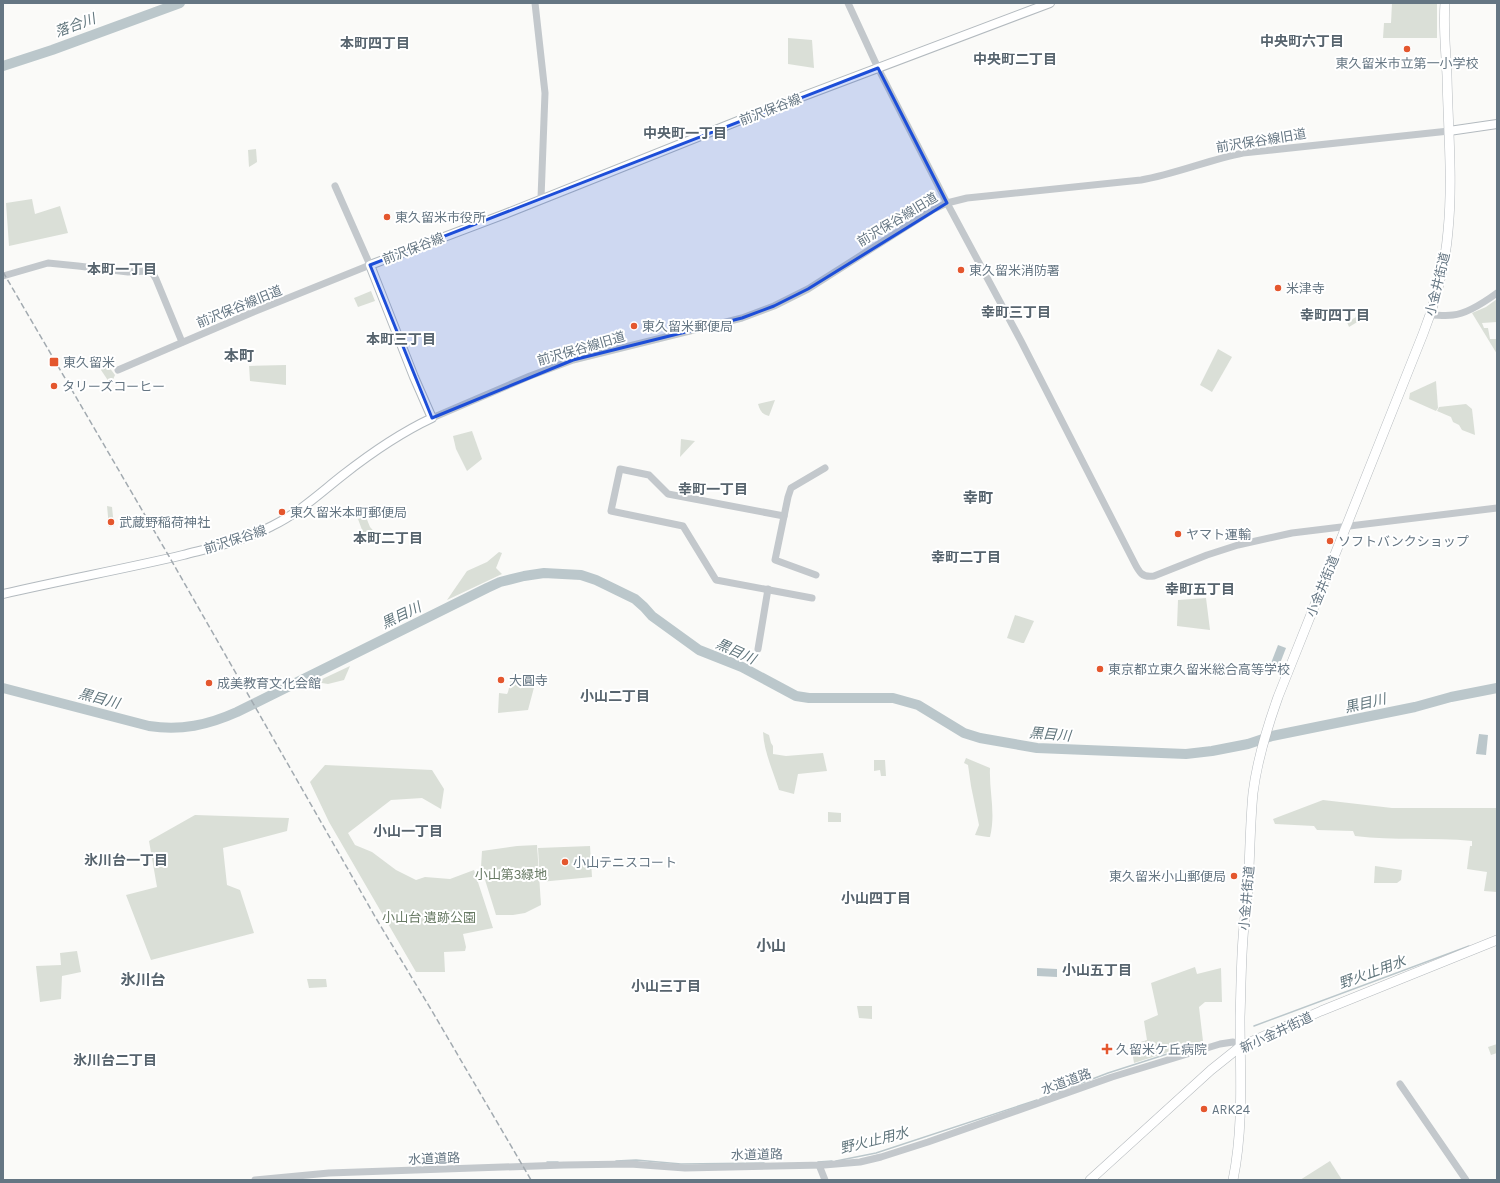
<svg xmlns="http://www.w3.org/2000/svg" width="1500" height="1183" font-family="Karla,'Noto Sans JP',sans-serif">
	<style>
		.green { fill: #dadfd7 }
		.water { fill: #bbc7cb }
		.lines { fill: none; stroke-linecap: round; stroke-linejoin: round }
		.stream { stroke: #bbc7cb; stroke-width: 1.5 }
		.river { stroke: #bbc7cb; stroke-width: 10 }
		.secondary-casing { stroke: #b3babf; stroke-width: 10 }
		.primary-casing { stroke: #b5babe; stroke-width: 10 }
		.tertiary { stroke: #c3c8cc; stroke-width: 7 }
		.secondary { stroke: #fff; stroke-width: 8 }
		.primary { stroke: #fff; stroke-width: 9 }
		.rail { stroke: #a2aab0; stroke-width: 1.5; stroke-dasharray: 6 3; stroke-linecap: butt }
		.marked { fill: #1d4ed8; fill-opacity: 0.2; stroke: #1d4ed8; stroke-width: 3; stroke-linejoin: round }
		.poi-dot { fill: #e4572e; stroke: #fff; stroke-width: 1.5 }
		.labels { text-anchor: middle; stroke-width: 4; stroke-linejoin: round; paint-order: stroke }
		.poi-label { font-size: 13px; fill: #657683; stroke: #fff; text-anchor: start }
		.street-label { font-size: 13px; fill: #657683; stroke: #fff }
		.park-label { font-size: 13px; fill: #687a64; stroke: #fff }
		.water-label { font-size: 14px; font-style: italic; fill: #60757c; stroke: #fff }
		.neighbourhood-label { font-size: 14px; font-weight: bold; fill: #57646e; stroke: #fff }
		.quarter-label { font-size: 15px; font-weight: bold; fill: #57646e; stroke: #fff }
	</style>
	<rect width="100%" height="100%" fill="#fafaf8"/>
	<!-- green -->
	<g class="green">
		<path d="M 1392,3 L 1437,3 L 1437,38 L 1383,38 L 1384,23 L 1391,23 Z"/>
		<path d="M 788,38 L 812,40 L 814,68 L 788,64 Z"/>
		<path d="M 256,149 L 257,162 L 249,167 L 248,150 Z"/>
		<path d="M 32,199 L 35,214 L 60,206 L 68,233 L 9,246 L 6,203 Z"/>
		<path d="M 371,291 L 375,301 L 358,307 L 354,298 Z"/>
		<path d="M 1497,299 L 1497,322 L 1482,323 L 1484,328 L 1488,328 L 1490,339 L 1497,339 L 1497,354 L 1472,313 L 1486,307 Z"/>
		<path d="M 1360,315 L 1363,315 L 1364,318 L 1349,327 L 1347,322 Z"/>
		<path d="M 1218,349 L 1232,357 L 1212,392 L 1200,385 Z"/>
		<path d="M 98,358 L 103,359 L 115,375 L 112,382 L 109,382 L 101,370 L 96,367 L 95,361 Z"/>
		<path d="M 249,365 L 249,366 L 286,365 L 286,385 L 250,381 Z"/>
		<path d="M 1436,381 L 1438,408 L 1436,411 L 1409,399 L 1410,393 Z"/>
		<path d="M 775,400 L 769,416 C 762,414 760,411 758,404 Z"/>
		<path d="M 1466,404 L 1472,409 L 1475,435 L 1462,430 L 1459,425 L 1453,422 L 1451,417 L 1437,411 L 1439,407 Z"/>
		<path d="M 472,431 L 482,459 L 467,471 L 456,449 L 453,436 Z"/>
		<path d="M 681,439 L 695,441 L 680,457 Z"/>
		<path d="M 107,506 L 112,507 L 114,526 L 109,527 Z"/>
		<path d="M 366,517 L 370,527 L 378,536 L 365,538 L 358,519 Z"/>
		<path d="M 499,552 L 502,553 L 496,568 L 502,574 L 447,600 L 467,571 L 487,562 Z"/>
		<path d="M 1206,598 L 1210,630 L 1177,626 L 1178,600 Z"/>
		<path d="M 1015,615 L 1034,621 L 1024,643 L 1022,643 L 1007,638 Z"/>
		<path d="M 350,666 L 344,680 L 328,684 L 316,682 Z"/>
		<path d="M 512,676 L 536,680 L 528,710 L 498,713 L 499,693 L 507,694 L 508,692 Z"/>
		<path d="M 763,732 L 769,735 L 771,743 L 773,746 L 773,754 L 786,756 L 823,753 L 827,771 L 798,774 L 794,794 L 779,790 C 773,771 764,752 763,732 Z"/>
		<path d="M 966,758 L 990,768 C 989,792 996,812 990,837 L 988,837 L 975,835 L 979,825 L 971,786 L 968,765 L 964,763 Z"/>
		<path d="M 874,760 L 885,760 L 886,776 L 881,776 L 880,770 L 874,771 Z"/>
		<path d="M 325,765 L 432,770 L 444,789 L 441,809 L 422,798 L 391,800 L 348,833 L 355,845 L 372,852 L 396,870 L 416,880 L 425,877 L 450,879 L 474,870 L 493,928 L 463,934 L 466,947 L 465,951 L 444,952 L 445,972 L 416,972 L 329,822 L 310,782 Z"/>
		<path d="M 1323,800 L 1392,808 L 1497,808 L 1497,892 L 1484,891 L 1487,872 L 1467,869 L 1470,846 L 1472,846 L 1472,841 C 1433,837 1394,841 1355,836 L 1353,831 L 1317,830 L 1314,826 L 1275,824 L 1273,819 Z"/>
		<path d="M 828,812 L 841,813 L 841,822 L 828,822 Z"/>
		<path d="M 195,815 L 289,818 L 287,831 L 223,848 L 227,885 L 240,890 L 254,933 L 151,960 L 126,895 L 157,887 L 149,841 Z"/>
		<path d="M 537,845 L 541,905 L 525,913 L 513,915 L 496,915 L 481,867 L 482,851 L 517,846 Z"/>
		<path d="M 590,846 L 592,877 L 540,882 L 538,848 Z"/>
		<path d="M 1375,866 L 1402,870 L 1401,880 L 1397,883 L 1374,883 Z"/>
		<path d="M 77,951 L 81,972 L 62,976 L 61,999 L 40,1002 L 36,966 L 61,965 L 60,953 Z"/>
		<path d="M 1195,967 L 1197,974 L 1221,968 L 1222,1002 L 1205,1002 L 1199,1007 L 1203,1041 L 1134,1063 L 1131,1045 L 1147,1040 L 1144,1021 L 1158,1015 L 1151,983 Z"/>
		<path d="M 307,979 L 326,979 L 327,987 L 309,988 Z"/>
		<path d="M 857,1006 L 872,1006 L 872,1019 L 859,1018 Z"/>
		<path d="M 1497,1044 L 1497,1053 L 1491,1055 L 1488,1047 Z"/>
		<path d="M 1330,1161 L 1342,1180 L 1300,1180 Z"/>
	</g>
	<!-- water -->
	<g class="water">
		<path d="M 1278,645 L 1286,648 L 1279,666 L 1271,663 Z"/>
		<path d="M 1479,734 L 1488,735 L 1486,755 L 1476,754 Z"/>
		<path d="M 1037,968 L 1057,969 L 1057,977 L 1037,976 Z"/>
	</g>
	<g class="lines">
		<!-- stream -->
		<g class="stream">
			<path d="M 1254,1026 L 1469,946"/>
			<path d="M 1040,1099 L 1108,1073 L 1192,1046"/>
			<path d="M 616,1161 L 636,1160 L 681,1164 L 764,1163"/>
			<path d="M 836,1161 L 876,1153 L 1037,1100"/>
			<path d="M 547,1162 L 558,1162"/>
			<path d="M 818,1162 L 832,1161"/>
		</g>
		<!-- river -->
		<g class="river">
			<path d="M 3,66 L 52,50 L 180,3"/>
			<path d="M 3,688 L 149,726 C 181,731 208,725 237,712 L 487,588 L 500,582 L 524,576 L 544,573 L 581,575 L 596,580 L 635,599 L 644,607 L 652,616 L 699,650 L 742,667 L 796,696 L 809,698 L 893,698 L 918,705 L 964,733 L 980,738 L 1037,748 L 1186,754 L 1212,751 L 1248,744 L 1272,736 L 1415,707 L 1451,697 L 1497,688"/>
		</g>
		<defs>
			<g id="secondary">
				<path d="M 1449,131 L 1497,124"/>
				<path d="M 3,594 C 63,580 124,569 183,555 C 214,547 244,541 272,526 C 299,513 320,493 343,475 C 371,453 400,433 432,418 L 414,377 L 370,265 L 505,214 L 743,119 L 1050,3"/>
			</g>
			<g id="primary">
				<path d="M 1090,1180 L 1211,1070 L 1241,1046 L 1321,1011 L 1497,940"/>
				<path d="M 1233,1180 C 1244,1126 1240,1071 1240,1017 C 1241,991 1241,964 1243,938 C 1244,921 1247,904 1248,887 C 1250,856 1250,824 1253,793 C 1257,760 1267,728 1278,697 L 1423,334 C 1436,301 1445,267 1448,231 C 1453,180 1448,128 1447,76 C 1446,51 1443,28 1445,3"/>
			</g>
		</defs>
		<!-- secondary casing -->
		<use href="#secondary" class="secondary-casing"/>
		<!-- primary casing -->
		<use href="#primary" class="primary-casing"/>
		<!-- tertiary -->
		<g class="tertiary">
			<path d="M 535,3 L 545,93 L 541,198"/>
			<path d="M 848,3 L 878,68 L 947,203 L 1021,341 L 1134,562 C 1139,572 1142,578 1154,576 L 1207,555 L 1238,545 L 1292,533 L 1497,508"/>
			<path d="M 3,276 L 48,263 L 78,266 L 128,272 L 148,271 L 153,274 L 156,279 L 182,342"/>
			<path d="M 1431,315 C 1438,315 1446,316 1453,315 C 1466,314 1486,301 1497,293"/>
			<path d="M 118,370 L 251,313 L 370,265 L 335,186"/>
			<path d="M 432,418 L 530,376 L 573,360 L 742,318 L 774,306 L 808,289 L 934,209 L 947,203 L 967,198 L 1141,180 C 1176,174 1208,160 1243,153 L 1449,131"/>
			<path d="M 784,516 L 668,494 L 649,475 L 620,469 L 611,511 L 683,526 L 716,580 L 812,598"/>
			<path d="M 816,575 L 775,560 L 788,497 L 791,488 L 825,468"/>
			<path d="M 758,649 L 768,589"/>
			<path d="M 1400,1084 L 1466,1180"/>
			<path d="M 819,1165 L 825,1180"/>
			<path d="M 255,1180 L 329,1173 L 564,1165 L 630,1164 L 685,1168 L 824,1165 L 860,1162 L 881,1157 L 928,1142 L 1112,1077 L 1220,1044 L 1233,1042 L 1241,1046"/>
		</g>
		<!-- secondary -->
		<use href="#secondary" class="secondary"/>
		<!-- primary -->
		<use href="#primary" class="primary"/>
		<!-- rail -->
		<path class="rail" d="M 3,272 L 170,558 L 377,920 L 432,1011 L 531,1180"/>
	</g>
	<!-- marked area -->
	<path class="marked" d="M 878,68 L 947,203 L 808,289 L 774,306 L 742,318 L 573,360 L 432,418 L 370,265 Z"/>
	<!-- markers -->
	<g class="poi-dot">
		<circle cx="1407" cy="49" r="4"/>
		<circle cx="387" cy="217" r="4"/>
		<circle cx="961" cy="270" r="4"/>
		<circle cx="1278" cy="288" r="4"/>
		<circle cx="634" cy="326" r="4"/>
		<rect x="49" y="357" width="10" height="10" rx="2"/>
		<circle cx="54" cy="386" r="4"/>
		<circle cx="282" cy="512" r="4"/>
		<circle cx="111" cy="522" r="4"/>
		<circle cx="1178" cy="534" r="4"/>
		<circle cx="1330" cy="541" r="4"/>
		<circle cx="1100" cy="669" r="4"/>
		<circle cx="501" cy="680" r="4"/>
		<circle cx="209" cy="683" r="4"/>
		<circle cx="565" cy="862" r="4"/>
		<circle cx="1234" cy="876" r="4"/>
		<path d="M1105 1043h4v4h4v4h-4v4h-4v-4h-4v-4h4z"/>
		<circle cx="1204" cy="1109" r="4"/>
	</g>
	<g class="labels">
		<!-- poi labels -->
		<g class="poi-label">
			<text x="1407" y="68" text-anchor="middle">東久留米市立第一小学校</text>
			<text x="395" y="222">東久留米市役所</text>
			<text x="969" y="275">東久留米消防署</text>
			<text x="1286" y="293">米津寺</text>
			<text x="642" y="331">東久留米郵便局</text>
			<text x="63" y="367">東久留米</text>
			<text x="62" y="391">タリーズコーヒー</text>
			<text x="290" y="517">東久留米本町郵便局</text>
			<text x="119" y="527">武蔵野稲荷神社</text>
			<text x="1186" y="539">ヤマト運輸</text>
			<text x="1338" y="546">ソフトバンクショップ</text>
			<text x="1108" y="674">東京都立東久留米総合高等学校</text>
			<text x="509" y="685">大圓寺</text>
			<text x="217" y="688">成美教育文化会館</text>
			<text x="573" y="867">小山テニスコート</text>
			<text x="1226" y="881" text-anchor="end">東久留米小山郵便局</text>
			<text x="1116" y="1054">久留米ケ丘病院</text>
			<text x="1212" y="1114">ARK24</text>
		</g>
		<!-- street labels -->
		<g class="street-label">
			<text transform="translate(770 109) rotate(-21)" y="5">前沢保谷線</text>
			<text transform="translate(1261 140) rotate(-9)" y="5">前沢保谷線旧道</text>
			<text transform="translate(897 219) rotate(-31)" y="5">前沢保谷線旧道</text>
			<text transform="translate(413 248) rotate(-21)" y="5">前沢保谷線</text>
			<text transform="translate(1437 284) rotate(-76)" y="5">小金井街道</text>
			<text transform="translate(239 306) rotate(-22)" y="5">前沢保谷線旧道</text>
			<text transform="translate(581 348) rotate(-16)" y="5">前沢保谷線旧道</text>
			<text transform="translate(235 539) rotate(-18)" y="5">前沢保谷線</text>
			<text transform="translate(1322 586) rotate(-68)" y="5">小金井街道</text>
			<text transform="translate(1246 898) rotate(-85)" y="5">小金井街道</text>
			<text transform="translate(1276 1032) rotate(-25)" y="5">新小金井街道</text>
			<text transform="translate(1066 1081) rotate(-20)" y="5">水道道路</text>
			<text transform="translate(757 1154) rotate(-1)" y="5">水道道路</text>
			<text transform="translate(434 1158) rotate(-2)" y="5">水道道路</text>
		</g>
		<!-- park labels -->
		<g class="park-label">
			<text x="511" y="879">小山第3緑地</text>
			<text x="429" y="922">小山台 遺跡公園</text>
		</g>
		<!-- water labels -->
		<g class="water-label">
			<text transform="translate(75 25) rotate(-20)" y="5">落合川</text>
			<text transform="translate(401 615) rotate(-26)" y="5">黒目川</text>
			<text transform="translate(736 651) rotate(24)" y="5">黒目川</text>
			<text transform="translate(99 698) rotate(15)" y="5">黒目川</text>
			<text transform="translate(1365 703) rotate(-13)" y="5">黒目川</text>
			<text transform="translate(1050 734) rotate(5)" y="5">黒目川</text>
			<text transform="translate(1372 972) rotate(-20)" y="5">野火止用水</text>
			<text transform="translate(874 1140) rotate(-14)" y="5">野火止用水</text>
		</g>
		<!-- neighbourhood labels -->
		<g class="neighbourhood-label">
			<text x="1302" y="46">中央町六丁目</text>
			<text x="375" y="48">本町四丁目</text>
			<text x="1015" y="64">中央町二丁目</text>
			<text x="685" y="138">中央町一丁目</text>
			<text x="122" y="274">本町一丁目</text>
			<text x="1016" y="317">幸町三丁目</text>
			<text x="1335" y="320">幸町四丁目</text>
			<text x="401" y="344">本町三丁目</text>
			<text x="713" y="494">幸町一丁目</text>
			<text x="388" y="543">本町二丁目</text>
			<text x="966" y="562">幸町二丁目</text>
			<text x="1200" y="594">幸町五丁目</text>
			<text x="615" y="701">小山二丁目</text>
			<text x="408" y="836">小山一丁目</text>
			<text x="126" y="865">氷川台一丁目</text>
			<text x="876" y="903">小山四丁目</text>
			<text x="1097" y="975">小山五丁目</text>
			<text x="666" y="991">小山三丁目</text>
			<text x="115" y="1065">氷川台二丁目</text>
		</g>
		<!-- quarter labels -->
		<g class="quarter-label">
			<text x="239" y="361">本町</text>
			<text x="978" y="503">幸町</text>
			<text x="771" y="951">小山</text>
			<text x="143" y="985">氷川台</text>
		</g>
	</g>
	<!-- border -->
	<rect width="1500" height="1183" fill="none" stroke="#657683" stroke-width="8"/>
</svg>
